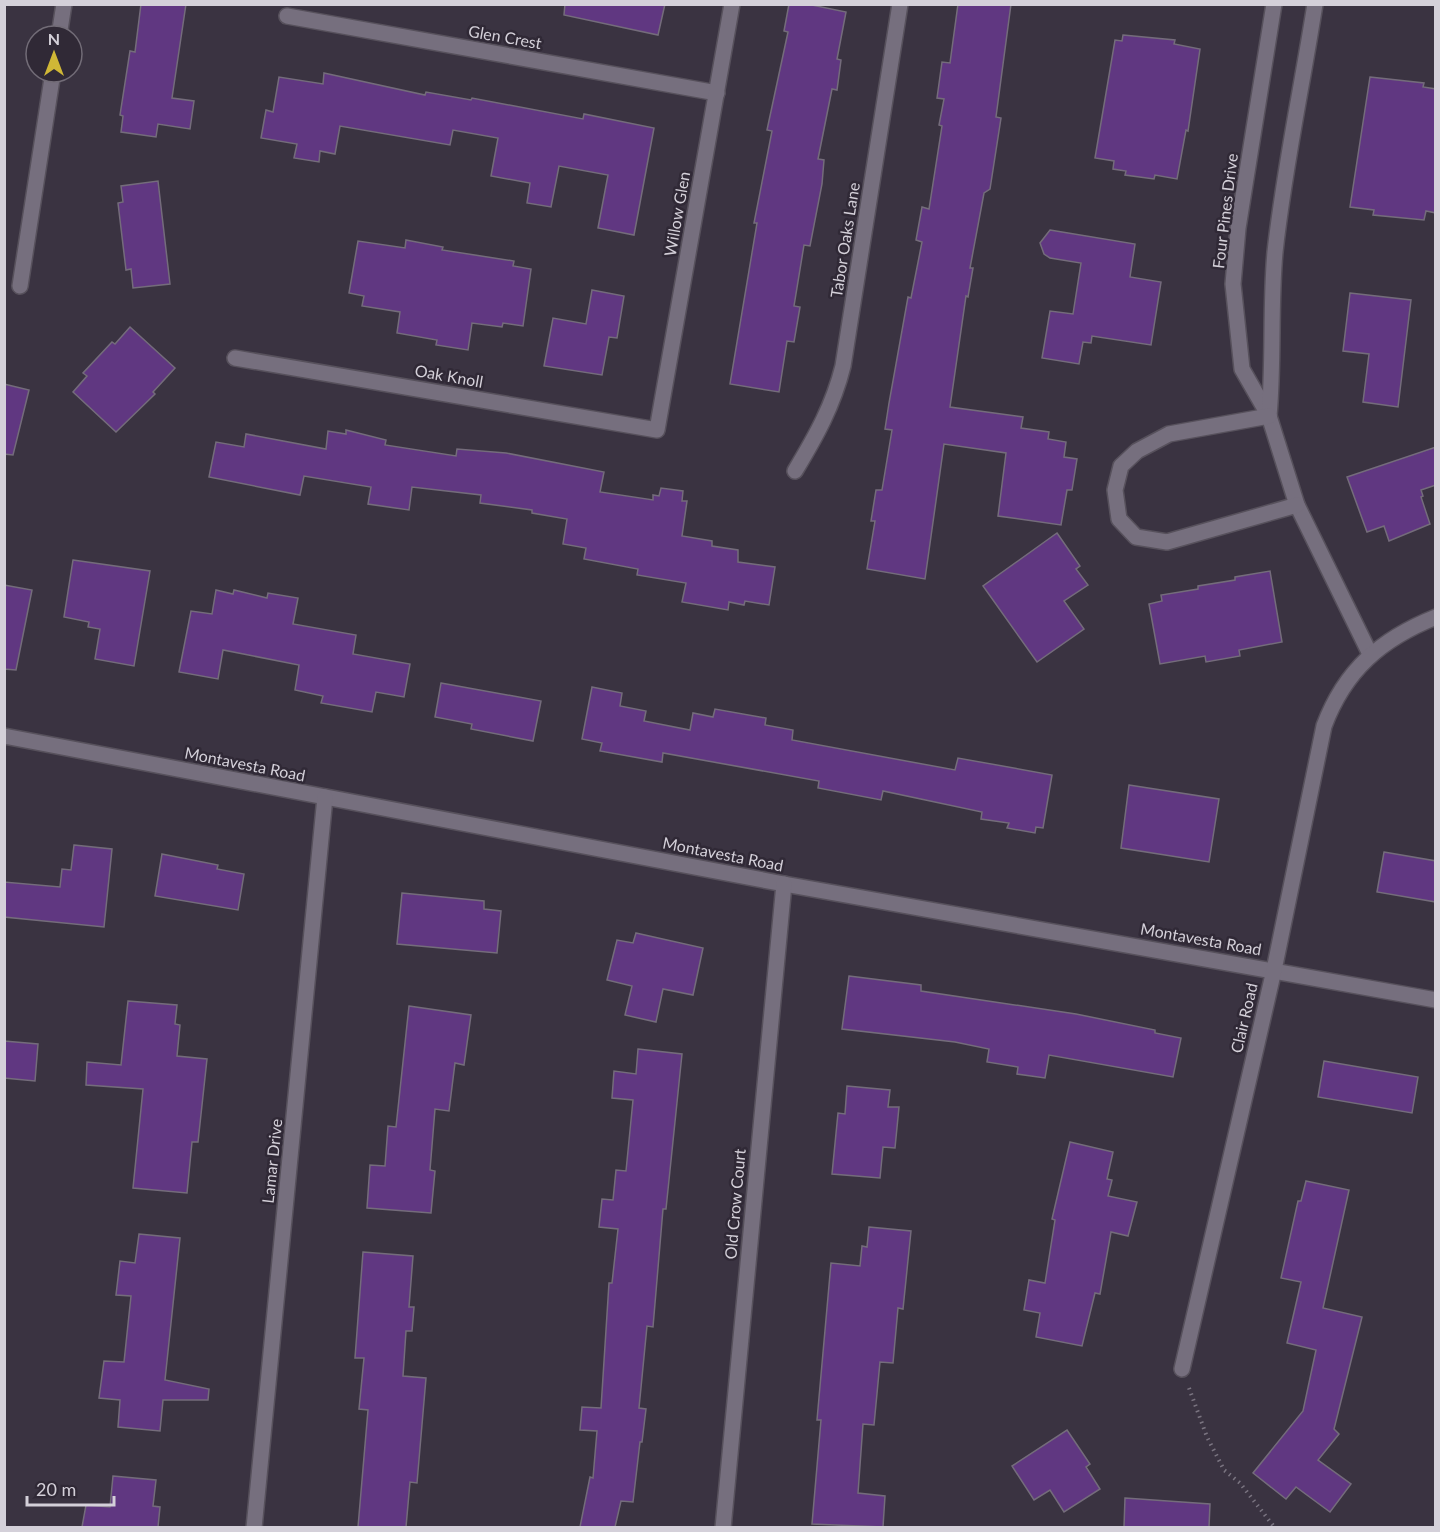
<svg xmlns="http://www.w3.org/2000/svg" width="1440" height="1532" font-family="Lato,sans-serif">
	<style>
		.building { fill: #603781; stroke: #746c7b; stroke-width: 1.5 }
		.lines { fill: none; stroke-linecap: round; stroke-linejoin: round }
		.minor-casing { stroke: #57515c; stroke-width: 18 }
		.path { stroke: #7a7480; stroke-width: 4; stroke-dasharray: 1.5 4.5; stroke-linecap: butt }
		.minor { stroke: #766f7e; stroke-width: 15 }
		.labels { text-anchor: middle; stroke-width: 5; stroke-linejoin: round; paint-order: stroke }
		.street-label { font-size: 16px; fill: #d4d0d9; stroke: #302936 }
	</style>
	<rect width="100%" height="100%" fill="#3a3341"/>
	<!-- building -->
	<g class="building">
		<path d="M 141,4 L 186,4 L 172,98 L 194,101 L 190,129 L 158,124 L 156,137 L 121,132 L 123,116 L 120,115 L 130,51 L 135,52 Z"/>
		<path d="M 565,4 L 665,4 L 658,35 L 564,15 Z"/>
		<path d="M 789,4 L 807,4 L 846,12 L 837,59 L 841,60 L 837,90 L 832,89 L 818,159 L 824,160 L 822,184 L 810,246 L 804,245 L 794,306 L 800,307 L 794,342 L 787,341 L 779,392 L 730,384 L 757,223 L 754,223 L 772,131 L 767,130 L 788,32 L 784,31 Z"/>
		<path d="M 958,4 L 1011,4 L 996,117 L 1001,118 L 990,189 L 984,193 L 970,268 L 973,268 L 968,297 L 966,296 L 950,407 L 1023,417 L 1021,428 L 1049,432 L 1048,439 L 1066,442 L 1064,457 L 1077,459 L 1072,490 L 1067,490 L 1061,525 L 998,516 L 1006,453 L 944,444 L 925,579 L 867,569 L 875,521 L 871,521 L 876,490 L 882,490 L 892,430 L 885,429 L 889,403 L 908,297 L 911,298 L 922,242 L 916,240 L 922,207 L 929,209 L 942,126 L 939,125 L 944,99 L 937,98 L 942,62 L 950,63 Z"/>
		<path d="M 1123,35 L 1175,40 L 1174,44 L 1200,49 L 1188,131 L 1186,130 L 1177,179 L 1155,175 L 1154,179 L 1125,175 L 1126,171 L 1113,169 L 1114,161 L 1095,158 L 1115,40 L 1122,41 Z"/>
		<path d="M 324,73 L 425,95 L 426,92 L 471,100 L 472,98 L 583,119 L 584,114 L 654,128 L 634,235 L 598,228 L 608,175 L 559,166 L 551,207 L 527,203 L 530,183 L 491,176 L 498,138 L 453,130 L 450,145 L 340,126 L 335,154 L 320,151 L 319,162 L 294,158 L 297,144 L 261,138 L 266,110 L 273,112 L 279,77 L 323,84 Z"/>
		<path d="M 1370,77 L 1424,83 L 1423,87 L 1436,89 L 1436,213 L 1426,211 L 1424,220 L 1373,215 L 1374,210 L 1350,207 Z"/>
		<path d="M 158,181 L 170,284 L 133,288 L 131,269 L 126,270 L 118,203 L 123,202 L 121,186 Z"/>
		<path d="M 1050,230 L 1135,244 L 1130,277 L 1161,282 L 1151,345 L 1092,336 L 1091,343 L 1083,342 L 1079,364 L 1042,358 L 1050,311 L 1073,314 L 1081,263 L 1050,258 L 1044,254 L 1040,243 Z"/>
		<path d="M 406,240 L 443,247 L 442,250 L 514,261 L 513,266 L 531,269 L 523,326 L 503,323 L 502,327 L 472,323 L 468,350 L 436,345 L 437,340 L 397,333 L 400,312 L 362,306 L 364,296 L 349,293 L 358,241 L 405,248 Z"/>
		<path d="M 592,290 L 624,296 L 617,338 L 609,337 L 602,375 L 544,366 L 553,318 L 586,324 Z"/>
		<path d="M 1350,293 L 1411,300 L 1398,407 L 1363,402 L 1369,354 L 1343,351 Z"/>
		<path d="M 130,327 L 175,368 L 153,392 L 155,394 L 116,432 L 73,392 L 87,376 L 83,373 L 112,342 L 115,344 Z"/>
		<path d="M 4,384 L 29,390 L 13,455 L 4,454 Z"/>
		<path d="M 346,430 L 386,440 L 385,445 L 456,456 L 457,449 L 506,453 L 604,472 L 600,492 L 653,500 L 653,495 L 659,496 L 661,488 L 683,491 L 682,501 L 687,501 L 682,536 L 712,541 L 712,546 L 738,550 L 738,562 L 775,567 L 769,605 L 745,601 L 744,605 L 729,602 L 728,610 L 682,602 L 686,583 L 637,575 L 638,569 L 584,559 L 586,548 L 563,544 L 567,519 L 532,513 L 532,510 L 480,503 L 481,495 L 412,487 L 409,510 L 368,504 L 371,487 L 304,476 L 300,495 L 209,477 L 216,442 L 244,447 L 246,434 L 326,449 L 328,431 L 346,434 Z"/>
		<path d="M 1436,447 L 1436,485 L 1421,490 L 1423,496 L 1421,497 L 1430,524 L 1389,541 L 1384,526 L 1367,532 L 1347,477 Z"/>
		<path d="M 1057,533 L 1080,566 L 1076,569 L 1088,585 L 1064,601 L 1084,629 L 1037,662 L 983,586 Z"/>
		<path d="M 73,560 L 150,571 L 134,666 L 95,659 L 100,629 L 88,627 L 89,622 L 64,617 Z"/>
		<path d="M 1270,571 L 1282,642 L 1239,650 L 1240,656 L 1206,662 L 1205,656 L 1160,664 L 1149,604 L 1162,601 L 1161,595 L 1198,589 L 1198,586 L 1235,580 L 1235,577 Z"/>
		<path d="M 4,585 L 32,590 L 16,670 L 4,669 Z"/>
		<path d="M 216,590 L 233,594 L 234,590 L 267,598 L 268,593 L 298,598 L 293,624 L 356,635 L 353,654 L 410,664 L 404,697 L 376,692 L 372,712 L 321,703 L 323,696 L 295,690 L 299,665 L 223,650 L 218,679 L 179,672 L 191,611 L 212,614 Z"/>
		<path d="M 441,683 L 541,701 L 533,741 L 471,729 L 472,724 L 435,717 Z"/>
		<path d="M 592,687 L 622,693 L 620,706 L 646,711 L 644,721 L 690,730 L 693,713 L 713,717 L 715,709 L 766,718 L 765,725 L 793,730 L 792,740 L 955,770 L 958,758 L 1052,775 L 1043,828 L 1036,827 L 1035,833 L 1007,828 L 1009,823 L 981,819 L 982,812 L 883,791 L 881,800 L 818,788 L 819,781 L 663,753 L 662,762 L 600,751 L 602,743 L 582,739 Z"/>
		<path d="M 1129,785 L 1219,799 L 1209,862 L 1121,848 Z"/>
		<path d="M 74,845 L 112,849 L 104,927 L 4,917 L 4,882 L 60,887 L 62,869 L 71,870 Z"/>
		<path d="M 1384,852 L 1436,861 L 1436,902 L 1377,892 Z"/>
		<path d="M 162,854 L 218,865 L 217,869 L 244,874 L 238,910 L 155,896 Z"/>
		<path d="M 402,893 L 484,901 L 484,909 L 501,911 L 497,953 L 397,944 Z"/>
		<path d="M 636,933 L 703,948 L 693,995 L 663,989 L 656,1022 L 625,1015 L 632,986 L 607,980 L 617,940 L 633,943 Z"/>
		<path d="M 849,976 L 921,985 L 921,991 L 1076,1014 L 1155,1030 L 1155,1033 L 1181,1038 L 1173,1077 L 1049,1055 L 1045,1078 L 1017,1074 L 1018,1067 L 987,1062 L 989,1049 L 955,1042 L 842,1029 Z"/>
		<path d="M 128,1001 L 177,1005 L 175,1024 L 180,1025 L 177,1056 L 207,1059 L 198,1142 L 192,1142 L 187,1193 L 133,1188 L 143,1089 L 86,1085 L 87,1062 L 121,1065 Z"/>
		<path d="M 409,1006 L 471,1015 L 464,1065 L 455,1063 L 449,1111 L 435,1109 L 430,1170 L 435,1171 L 431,1213 L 367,1208 L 370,1165 L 385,1166 L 388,1126 L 396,1127 Z"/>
		<path d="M 4,1041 L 38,1044 L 35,1081 L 4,1078 Z"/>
		<path d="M 638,1049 L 682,1054 L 666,1209 L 663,1209 L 653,1327 L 647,1326 L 639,1408 L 646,1409 L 642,1442 L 640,1442 L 633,1502 L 621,1501 L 615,1527 L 580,1527 L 590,1477 L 593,1478 L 597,1431 L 580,1430 L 582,1407 L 601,1408 L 609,1283 L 612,1283 L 618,1229 L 599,1227 L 602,1199 L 613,1200 L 616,1170 L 626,1171 L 633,1100 L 612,1098 L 614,1071 L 636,1074 Z"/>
		<path d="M 1324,1061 L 1418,1077 L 1412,1113 L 1318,1097 Z"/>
		<path d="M 847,1086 L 890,1090 L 888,1107 L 899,1107 L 895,1148 L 883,1147 L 880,1178 L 832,1174 L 838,1113 L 845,1114 Z"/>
		<path d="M 1070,1142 L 1113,1152 L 1107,1179 L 1112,1180 L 1108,1196 L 1137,1202 L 1128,1236 L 1111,1232 L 1100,1294 L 1095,1293 L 1082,1346 L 1036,1337 L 1040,1313 L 1024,1310 L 1029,1280 L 1045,1283 L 1055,1220 L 1052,1219 Z"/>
		<path d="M 1306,1181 L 1349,1190 L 1323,1308 L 1362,1317 L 1334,1429 L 1339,1434 L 1318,1460 L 1351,1484 L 1330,1512 L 1296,1487 L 1286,1499 L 1253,1473 L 1303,1411 L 1316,1350 L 1287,1343 L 1301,1282 L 1281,1278 L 1298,1201 L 1301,1201 Z"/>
		<path d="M 869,1227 L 911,1231 L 903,1309 L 898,1308 L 893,1363 L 880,1362 L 874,1425 L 863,1424 L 858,1493 L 885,1496 L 883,1527 L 812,1524 L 821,1420 L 817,1420 L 831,1263 L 860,1266 L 862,1246 L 867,1247 Z"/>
		<path d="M 139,1234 L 180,1238 L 165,1380 L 209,1389 L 208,1400 L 163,1400 L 160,1431 L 118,1427 L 120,1400 L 99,1398 L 104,1361 L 124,1362 L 131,1296 L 116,1295 L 120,1261 L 135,1263 Z"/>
		<path d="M 363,1252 L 413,1256 L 409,1307 L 414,1307 L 412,1331 L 406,1331 L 403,1376 L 426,1378 L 417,1483 L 410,1482 L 406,1527 L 358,1527 L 368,1410 L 359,1409 L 364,1358 L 355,1358 Z"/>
		<path d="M 1067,1430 L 1090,1464 L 1086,1467 L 1100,1489 L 1064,1512 L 1050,1490 L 1034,1500 L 1012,1466 Z"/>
		<path d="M 113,1476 L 156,1480 L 153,1506 L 160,1507 L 158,1527 L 82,1527 L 86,1505 L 110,1507 Z"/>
		<path d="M 1125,1498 L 1210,1504 L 1209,1527 L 1124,1527 Z"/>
	</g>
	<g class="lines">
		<defs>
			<g id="minor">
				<path d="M 1274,4 L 1238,228 L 1233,284 L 1242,369 L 1269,416 L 1297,505 L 1370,654"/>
				<path d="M 287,16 L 717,93"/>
				<path d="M 59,36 L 64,4"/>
				<path d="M 20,286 L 53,72"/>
				<path d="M 235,358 L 657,430 L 732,4"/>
				<path d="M 1269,416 C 1274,361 1270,306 1275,252 C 1284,169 1302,87 1315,4"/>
				<path d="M 1269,416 L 1169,434 L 1137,451 L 1121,466 L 1115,490 L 1119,519 L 1136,537 L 1167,542 L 1297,505"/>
				<path d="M 795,471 C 816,436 833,406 843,366 L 900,4"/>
				<path d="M 4,736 L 784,884 L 1436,1000"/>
				<path d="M 1182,1369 L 1274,970 L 1324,726 C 1345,670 1381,639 1436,617"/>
				<path d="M 254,1528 L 325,797"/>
				<path d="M 723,1528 L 784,884"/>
			</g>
		</defs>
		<!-- minor casing -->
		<use href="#minor" class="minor-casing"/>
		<!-- path -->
		<path class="path" d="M 1189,1388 L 1207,1437 L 1224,1470 L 1240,1483 L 1275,1528"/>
		<!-- minor -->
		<use href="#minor" class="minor"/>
	</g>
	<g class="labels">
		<!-- street labels -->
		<g class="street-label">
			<text transform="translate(505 37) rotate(10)" y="6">Glen Crest</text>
			<text transform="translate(1225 211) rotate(-83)" y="6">Four Pines Drive</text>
			<text transform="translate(677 214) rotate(-80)" y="6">Willow Glen</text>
			<text transform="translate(845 240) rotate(-81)" y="6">Tabor Oaks Lane</text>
			<text transform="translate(449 376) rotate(10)" y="6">Oak Knoll</text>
			<text transform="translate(245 764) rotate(11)" y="6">Montavesta Road</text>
			<text transform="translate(723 854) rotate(11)" y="6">Montavesta Road</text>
			<text transform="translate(1201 939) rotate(10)" y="6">Montavesta Road</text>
			<text transform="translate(1244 1018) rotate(-77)" y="6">Clair Road</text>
			<text transform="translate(272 1161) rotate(-84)" y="6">Lamar Drive</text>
			<text transform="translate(735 1204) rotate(-85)" y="6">Old Crow Court</text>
		</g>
	</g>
	<!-- border -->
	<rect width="1440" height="1532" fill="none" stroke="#d4d0d9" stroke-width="12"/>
	<!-- north arrow -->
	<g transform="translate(54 54)"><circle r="28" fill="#302936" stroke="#726c77" stroke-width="1.5"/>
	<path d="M0-4.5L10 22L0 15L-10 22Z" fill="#d0b736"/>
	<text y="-9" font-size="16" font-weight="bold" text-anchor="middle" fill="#d4d0d9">N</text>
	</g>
	<!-- scale -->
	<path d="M27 1496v9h87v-9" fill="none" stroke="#d4d0d9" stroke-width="3"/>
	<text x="36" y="1496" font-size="18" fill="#d4d0d9" stroke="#302936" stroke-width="4.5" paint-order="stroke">20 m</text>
</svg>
